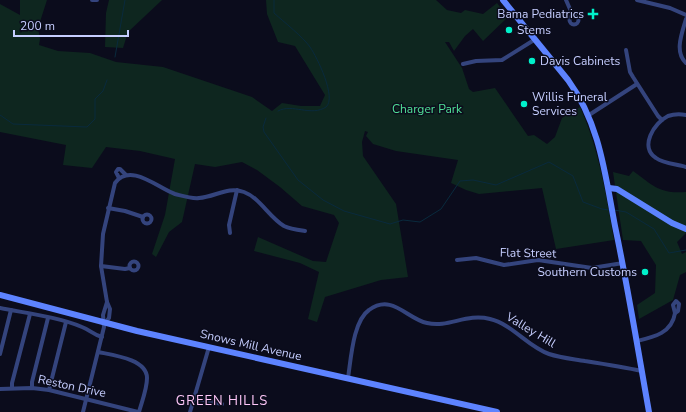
<svg xmlns="http://www.w3.org/2000/svg" width="686" height="412" font-family="'Nunito Sans',sans-serif">
	<style>
		.green { fill: #0e261f }
		.lines { fill: none; stroke-linecap: round; stroke-linejoin: round }
		.stream { stroke: #092a3d; stroke-width: 1 }
		.minor { stroke: #34447d; stroke-width: 4 }
		.secondary { stroke: #5d83ff; stroke-width: 6 }
		.poi-dot { fill: #00f1cb; stroke: #0b0c1c; stroke-width: 1.5 }
		.labels { text-anchor: middle; stroke-width: 3; stroke-linejoin: round; paint-order: stroke }
		.poi-label { font-size: 12px; fill: #c6ceff; stroke: #0b0c1c; text-anchor: start }
		.park-label { font-size: 12px; fill: #50e197; stroke: #0b0c1c }
		.street-label { font-size: 12px; fill: #c6ceff; stroke: #0b0c1c }
		.neighbourhood-label { font-size: 13px; letter-spacing: 1px; fill: #ffc8f9; stroke: #0b0c1c }
	</style>
	<rect width="100%" height="100%" fill="#0b0c1c"/>
	<!-- green -->
	<g class="green">
		<path d="M 20,0 L 47,0 L 38,28 L 40,39 L 39,45 L 58,51 L 90,53 L 116,62 L 163,67 L 252,97 L 272,111 L 282,103 L 301,106 L 320,106 L 325,95 L 295,46 L 278,42 L 267,14 L 266,0 L 436,0 L 447,10 L 461,13 L 465,10 L 483,14 L 497,3 L 508,17 L 483,41 L 473,29 L 465,36 L 454,51 L 449,42 L 445,42 L 462,68 L 469,89 L 473,92 L 495,88 L 528,136 L 534,135 L 547,144 L 555,137 L 562,118 L 580,107 C 599,149 606,194 614,240 L 556,249 L 542,188 L 479,194 L 466,190 L 451,183 L 458,160 L 396,151 L 373,144 L 366,136 L 368,132 L 365,131 L 362,142 L 363,156 L 396,204 L 408,277 L 381,280 L 325,297 L 317,322 L 308,319 L 319,272 L 300,263 L 254,251 L 258,237 L 313,261 L 326,262 L 339,223 L 334,215 L 302,206 L 280,187 L 257,170 L 242,162 L 215,167 L 195,164 L 182,222 L 169,232 L 156,257 L 152,254 L 165,215 L 175,159 L 140,151 L 106,147 L 92,168 L 63,165 L 66,145 L 0,132 L 0,4 L 20,15 Z"/>
		<path d="M 109,0 L 162,0 L 128,32 L 123,48 L 105,47 L 106,13 Z"/>
		<path d="M 633,171 C 654,186 659,194 686,192 L 686,233 L 677,242 L 682,254 L 686,252 L 686,272 L 680,275 L 673,300 L 639,319 L 637,305 L 655,293 L 656,265 L 641,241 L 623,240 L 613,172 L 629,176 Z"/>
	</g>
	<g class="lines">
		<!-- stream -->
		<g class="stream">
			<path d="M 274,0 L 274,13 C 284,22 303,37 310,47 C 317,57 337,98 326,107 C 311,117 292,103 278,111"/>
			<path d="M 115,57 L 125,0"/>
			<path d="M 0,115 L 13,124 L 87,127 L 95,119 L 95,99 L 103,91 L 107,80"/>
			<path d="M 266,118 L 263,127 L 264,132 L 298,180 L 323,200 L 344,211 L 390,224 L 403,220 L 420,222 L 441,209 L 460,181 L 473,180 L 496,185 L 549,162 L 573,176 L 583,202 L 602,209 L 609,210"/>
			<path d="M 614,210 L 626,212 L 654,229 L 669,253 L 686,250"/>
		</g>
		<!-- minor -->
		<g class="minor">
			<path d="M 92,0 L 97,0"/>
			<path d="M 566,0 L 573,16"/>
			<path d="M 637,0 L 670,8 L 686,15"/>
			<circle cx="574" cy="20" r="4.5"/>
			<path d="M 686,19 C 682,33 674,52 686,63"/>
			<path d="M 626,50 L 630,72 L 633,77 L 658,116 L 662,120"/>
			<path d="M 463,64 L 476,61 L 502,60 L 534,40"/>
			<path d="M 589,115 L 637,84"/>
			<path d="M 686,115 C 680,114 674,114 668,116 C 654,123 639,147 656,158 C 664,164 677,164 686,167"/>
			<path d="M 119,178 L 116,172 L 118,169 L 120,169 L 126,175"/>
			<path d="M 108,208 L 125,211 L 143,217"/>
			<circle cx="147" cy="219" r="4.5"/>
			<path d="M 230,233 L 229,225 L 237,190"/>
			<path d="M 457,260 L 476,258 L 504,265 L 538,260 L 592,268 L 623,263"/>
			<circle cx="134" cy="266" r="4.5"/>
			<path d="M 101,266 L 125,269 L 130,268"/>
			<path d="M 676,301 L 679,304 L 678,311 L 675,313 L 673,305 Z"/>
			<path d="M 0,308 C 25,313 59,317 82,327 C 90,330 92,334 102,337"/>
			<path d="M 105,323 L 109,318 L 110,309 L 107,302 L 101,266 L 103,234 L 115,183 C 130,162 158,188 175,194 C 183,196 192,199 199,198 C 215,197 228,186 244,192 C 260,198 269,217 284,226 C 290,229 298,230 305,231"/>
			<path d="M 637,341 C 654,337 672,333 675,313"/>
			<path d="M 98,352 C 112,355 147,359 147,378 C 147,389 142,401 139,412"/>
			<path d="M 0,354 L 11,310"/>
			<path d="M 348,378 C 351,359 353,321 369,310 C 392,293 407,319 427,323 C 449,328 466,313 490,319 C 512,324 528,347 549,354 C 561,358 574,359 585,361 C 604,364 623,367 642,371"/>
			<path d="M 12,388 L 12,383 L 30,314"/>
			<path d="M 32,388 L 32,382 L 48,318"/>
			<path d="M 0,389 L 32,388 L 49,390 L 138,412"/>
			<path d="M 49,390 L 66,322"/>
			<path d="M 194,398 L 222,404"/>
			<path d="M 83,412 L 104,327 L 103,315 L 107,302"/>
			<path d="M 190,412 L 209,347"/>
		</g>
		<!-- secondary -->
		<g class="secondary">
			<path d="M 503,0 L 568,80 C 600,124 605,174 615,226 C 628,288 638,350 649,412"/>
			<path d="M 609,188 L 617,189 L 672,223 L 686,229"/>
			<path d="M 0,295 L 137,331 L 497,412"/>
		</g>
	</g>
	<!-- markers -->
	<g class="poi-dot">
		<path d="M591 8h4v4h4v4h-4v4h-4v-4h-4v-4h4z"/>
		<circle cx="509" cy="30" r="4"/>
		<circle cx="532" cy="61" r="4"/>
		<circle cx="524" cy="104" r="4"/>
		<circle cx="645" cy="272" r="4"/>
	</g>
	<g class="labels">
		<!-- poi labels -->
		<g class="poi-label">
			<text x="584" y="18" text-anchor="end">Bama Pediatrics</text>
			<text x="517" y="34">Stems</text>
			<text x="540" y="65">Davis Cabinets</text>
			<text x="532" y="101">Willis Funeral<tspan x="532" dy="14">Services</tspan></text>
			<text x="637" y="276" text-anchor="end">Southern Customs</text>
		</g>
		<!-- park labels -->
		<g class="park-label">
			<text x="427" y="113">Charger Park</text>
		</g>
		<!-- street labels -->
		<g class="street-label">
			<text transform="translate(528 253) rotate(1)" y="4">Flat Street</text>
			<text transform="translate(531 330) rotate(31)" y="4">Valley Hill</text>
			<text transform="translate(251 345) rotate(13)" y="4">Snows Mill Avenue</text>
			<text transform="translate(72 386) rotate(12)" y="4">Reston Drive</text>
		</g>
		<!-- neighbourhood labels -->
		<g class="neighbourhood-label">
			<text x="222" y="405">GREEN HILLS</text>
		</g>
	</g>
	<!-- scale -->
	<path d="M14 30v6h114v-6" fill="none" stroke="#c6ceff" stroke-width="2"/>
	<text x="20" y="30" font-size="12" fill="#c6ceff" stroke="#0b0c1c" stroke-width="3" paint-order="stroke">200 m</text>
</svg>
